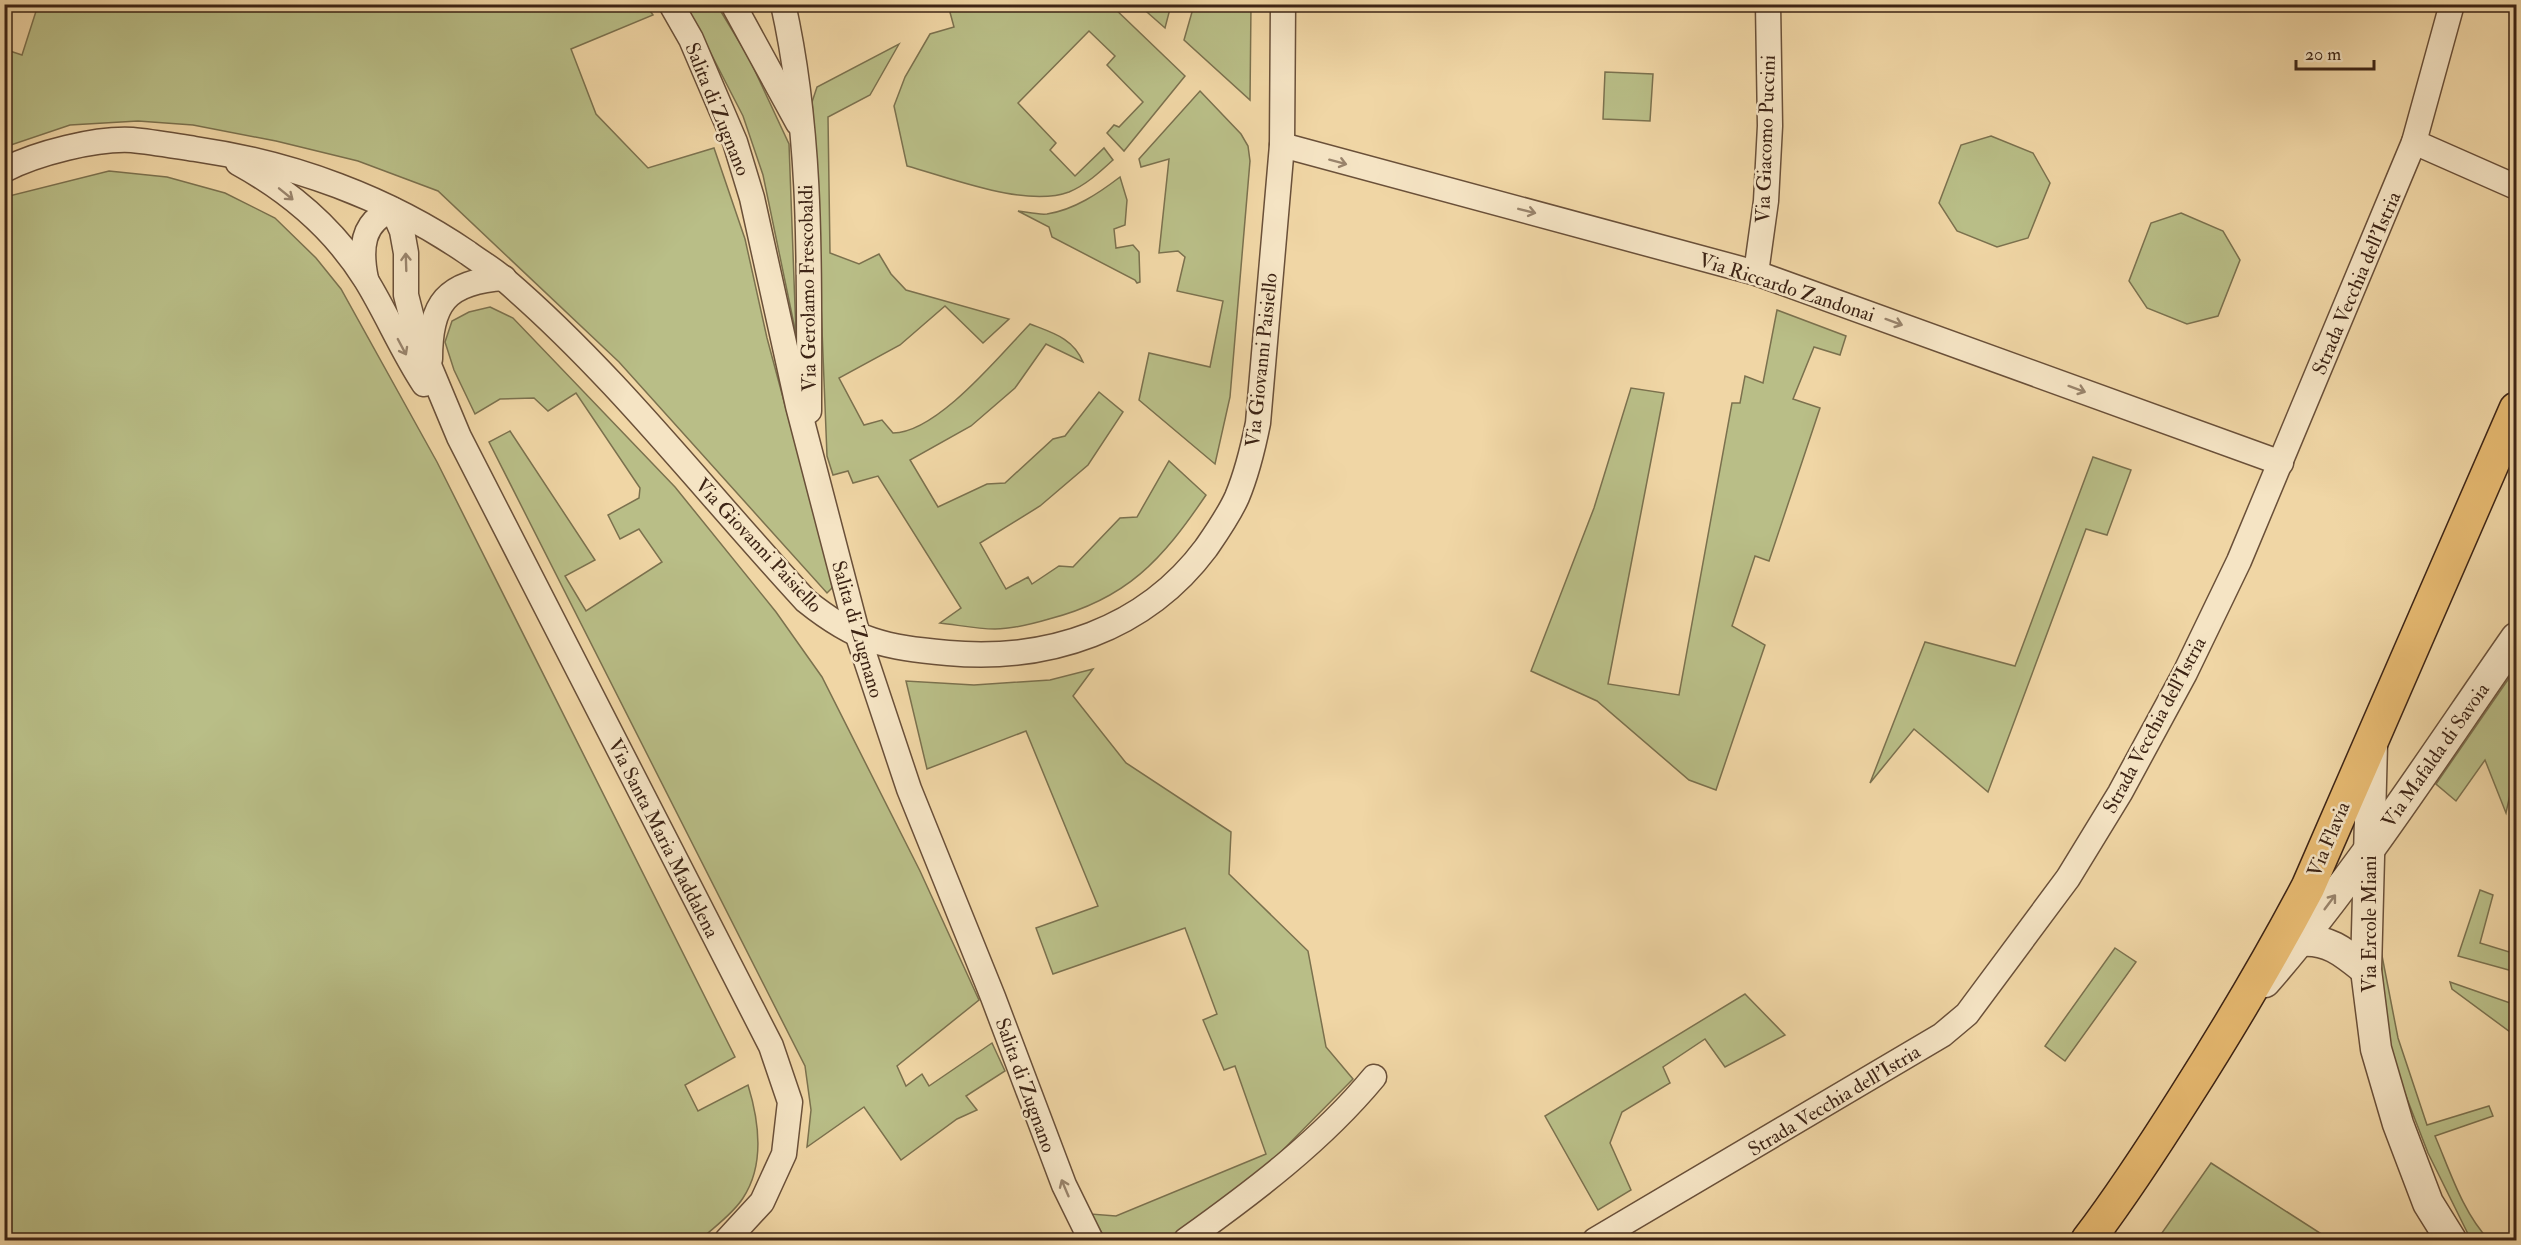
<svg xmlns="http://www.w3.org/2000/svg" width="2521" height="1245" font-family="'IM FELL Double Pica',serif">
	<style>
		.green { fill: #b9be87; stroke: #7b714e; stroke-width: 1.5 }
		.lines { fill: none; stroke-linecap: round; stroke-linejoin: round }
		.minor-casing { stroke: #6a5039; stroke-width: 27 }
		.tertiary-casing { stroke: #6a5039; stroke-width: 33 }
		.primary-casing { stroke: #3d2415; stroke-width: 36 }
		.minor { stroke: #f5e4c4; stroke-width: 24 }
		.tertiary { stroke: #f5e4c4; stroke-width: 30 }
		.primary { stroke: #e8bb72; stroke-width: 33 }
		.oneway { stroke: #99846c }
		.labels { text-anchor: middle; stroke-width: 5; stroke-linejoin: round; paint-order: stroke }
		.street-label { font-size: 20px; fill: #3d2415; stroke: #f5e4c4 }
	</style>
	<rect width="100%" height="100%" fill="#f0d6a5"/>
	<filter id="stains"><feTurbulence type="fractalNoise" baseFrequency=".00333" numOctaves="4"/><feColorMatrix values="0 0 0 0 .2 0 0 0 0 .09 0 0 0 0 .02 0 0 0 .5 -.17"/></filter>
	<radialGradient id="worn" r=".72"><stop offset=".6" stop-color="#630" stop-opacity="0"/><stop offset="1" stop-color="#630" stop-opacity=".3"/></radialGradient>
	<!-- green -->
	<g class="green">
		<path d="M 38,5 L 646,5 L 653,15 L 571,49 L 596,114 L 648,168 L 714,148 L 745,239 L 767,338 L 830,573 L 832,588 L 827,593 L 619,362 L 438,191 L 358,161 L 276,141 L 193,125 L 138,121 L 70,125 L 5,147 L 4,49 L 22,55 Z"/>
		<path d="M 686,5 L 717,5 L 749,58 L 789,144 L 796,334 L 763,175 L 743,116 Z"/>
		<path d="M 948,5 L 1111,5 L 1185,76 L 1124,151 L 1107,133 L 1114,125 L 1119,127 L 1143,102 L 1107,65 L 1115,56 L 1089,31 L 1018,103 L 1056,143 L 1050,150 L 1075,176 L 1104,148 L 1113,160 C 1100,172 1086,185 1069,192 C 1026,208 951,178 907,166 L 894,106 L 905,77 L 930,34 L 954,27 Z"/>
		<path d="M 1139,5 L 1171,5 L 1165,28 Z"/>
		<path d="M 1194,5 L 1251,5 L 1250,100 L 1184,40 Z"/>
		<path d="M 899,44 L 870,95 L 828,117 L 830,253 L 859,264 L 879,254 L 891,274 L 906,290 L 1009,319 L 983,343 L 945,306 L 900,345 L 839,378 L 864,425 L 882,420 L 893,433 C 937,433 1000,355 1030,324 C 1053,333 1073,338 1083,362 L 1046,344 L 1015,388 L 971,426 L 910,460 L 938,507 L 987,484 L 1005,483 L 1053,439 L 1065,436 L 1099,392 L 1123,412 L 1088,465 L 1040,506 L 980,543 L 1006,589 L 1028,577 L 1032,584 L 1059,566 L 1073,567 L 1120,518 L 1137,517 L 1169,461 L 1206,495 C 1162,560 1127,599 1049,619 C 1032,624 1013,629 995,629 C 977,629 958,625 940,623 L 961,608 L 878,476 L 853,483 L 848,471 L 833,475 L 827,456 L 814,127 L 812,102 L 817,87 Z"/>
		<path d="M 1605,72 L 1653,74 L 1650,121 L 1603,119 Z"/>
		<path d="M 1200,91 L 1241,134 L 1248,146 L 1250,161 L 1230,397 L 1215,464 L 1139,400 L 1149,353 L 1210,367 L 1223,301 L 1177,291 L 1185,257 L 1178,251 L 1159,253 L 1169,159 L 1141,167 L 1139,159 Z"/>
		<path d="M 1991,136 L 2033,153 L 2050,183 L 2028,238 L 1997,247 L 1957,231 L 1939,203 L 1961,145 Z"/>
		<path d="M 109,171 L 167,177 L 225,193 L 275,218 L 316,258 L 341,289 L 437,462 L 735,1057 L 685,1085 L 698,1111 L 748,1085 C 759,1121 765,1165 743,1198 C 733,1214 714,1227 700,1240 L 5,1240 L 5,197 Z"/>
		<path d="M 1120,177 L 1127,200 L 1125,225 L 1114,229 L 1116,248 L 1133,245 L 1139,252 L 1140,282 L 1137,283 L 1135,280 L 1052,237 L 1049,227 L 1018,211 C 1027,212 1038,215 1047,214 C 1074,210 1099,193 1120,177 Z"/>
		<path d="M 2181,213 L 2223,231 L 2240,260 L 2218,316 L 2187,324 L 2147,308 L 2129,281 L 2151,223 Z"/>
		<path d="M 490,307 L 513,318 L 675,487 L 776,612 L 822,677 L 920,871 L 979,1000 L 897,1066 L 906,1086 L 922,1074 L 929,1086 L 992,1043 L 1005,1071 L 966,1096 L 977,1110 L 957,1119 L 901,1160 L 864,1107 L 807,1147 L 811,1110 L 805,1066 L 489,442 L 510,431 L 595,560 L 565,576 L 586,611 L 662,562 L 639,529 L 620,539 L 608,515 L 639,498 L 640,488 L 576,393 L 548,411 L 534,398 L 500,399 L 475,414 L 454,370 L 445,342 L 452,321 L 469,312 Z"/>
		<path d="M 1777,310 L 1846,336 L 1840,355 L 1814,347 L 1793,399 L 1820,408 L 1769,561 L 1755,556 L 1732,626 L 1765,645 L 1716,790 L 1689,780 L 1597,701 L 1531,671 L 1594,508 L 1631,388 L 1664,393 L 1608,684 L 1679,695 L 1732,403 L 1740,403 L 1745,376 L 1763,383 Z"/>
		<path d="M 2093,457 L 2131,470 L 2107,535 L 2086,529 L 1988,792 L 1914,729 L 1870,783 L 1925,642 L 2015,666 Z"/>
		<path d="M 2516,668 L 2516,767 L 2506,813 L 2485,760 L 2456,801 L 2436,784 Z"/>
		<path d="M 1093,669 L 1073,696 L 1126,763 L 1231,832 L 1229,874 L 1308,951 L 1326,1047 L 1353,1079 L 1267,1166 L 1168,1240 L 1106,1240 L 1091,1214 L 1116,1216 L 1266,1154 L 1235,1066 L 1224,1070 L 1203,1020 L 1217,1014 L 1185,928 L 1053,974 L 1036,928 L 1098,906 L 1026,731 L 927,769 L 906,681 L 974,685 L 1050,680 Z"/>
		<path d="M 2480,890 L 2493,895 L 2480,943 L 2516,954 L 2516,972 L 2458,956 Z"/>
		<path d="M 2377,930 L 2398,1038 L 2427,1125 L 2489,1106 L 2493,1116 L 2435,1136 C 2450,1171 2463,1213 2489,1240 L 2471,1240 L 2428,1153 L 2387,1047 Z"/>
		<path d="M 2115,948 L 2136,962 L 2065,1061 L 2045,1046 Z"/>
		<path d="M 2450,982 L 2516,1005 L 2516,1057 L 2510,1032 L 2452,989 Z"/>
		<path d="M 1745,994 L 1785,1035 L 1725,1067 L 1705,1039 L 1663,1067 L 1670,1083 L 1622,1112 L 1610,1143 L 1631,1190 L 1598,1210 L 1545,1116 Z"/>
		<path d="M 2211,1163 L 2326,1237 L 2406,1240 L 2157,1240 Z"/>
	</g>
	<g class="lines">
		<defs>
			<g id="minor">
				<path d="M 671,4 L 691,39 L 735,142 L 752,198 L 798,406 L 858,636 L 909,789 L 993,997 L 1064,1185 L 1091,1240"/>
				<path d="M 733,4 L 798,123"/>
				<path d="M 783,4 C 813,137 809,276 809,411"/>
				<path d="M 2414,142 L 2516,187"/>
				<path d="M 1282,145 L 1756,273 L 2281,463"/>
				<path d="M 238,163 C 289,191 335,230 366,280 C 387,314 402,351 424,384"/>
				<path d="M 4,170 C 37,153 96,138 132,140 C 153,142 175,146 195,149 C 292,163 388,198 468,253 C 480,262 493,269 504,279 C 616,375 706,493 806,601 C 857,642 884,647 948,653 C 1048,662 1145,630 1206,548 C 1217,532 1229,515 1237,497 C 1247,473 1253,448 1258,423 L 1282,145 L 1283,4"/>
				<path d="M 393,210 L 402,231 L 406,253 L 406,295 L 416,334 L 459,437 L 771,1046 L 790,1102 L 784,1154 L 762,1202 L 727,1240"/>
				<path d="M 1756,273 L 1766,201 L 1770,126 L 1768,4"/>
				<path d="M 366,279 C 360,250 361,221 393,210"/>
				<path d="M 430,359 C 430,303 446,282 504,278"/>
				<path d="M 1186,1240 C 1253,1192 1321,1141 1374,1077"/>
				<path d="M 1595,1240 L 1942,1035 L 1967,1014 L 2068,878 L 2120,793 L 2185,673 L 2239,561 L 2414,142 L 2452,4"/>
			</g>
			<g id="tertiary">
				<path d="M 2372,744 L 2366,970 L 2376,1049 L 2398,1124 L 2428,1203 L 2451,1240"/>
				<path d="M 2300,941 C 2328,938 2345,953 2366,970"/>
				<path d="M 2265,982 C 2358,875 2435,754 2516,638"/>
			</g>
			<path id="primary" d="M 2088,1240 C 2123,1194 2154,1146 2185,1097 C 2229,1028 2270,959 2308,887 L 2516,409"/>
		</defs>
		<!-- minor casing -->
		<use href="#minor" class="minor-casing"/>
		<!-- tertiary casing -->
		<use href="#tertiary" class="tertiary-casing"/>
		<!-- primary casing -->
		<use href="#primary" class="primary-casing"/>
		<!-- minor -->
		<use href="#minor" class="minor"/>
		<!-- tertiary -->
		<use href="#tertiary" class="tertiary"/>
		<!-- primary -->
		<use href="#primary" class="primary"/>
	</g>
	<!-- one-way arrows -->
	<defs><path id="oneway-shaft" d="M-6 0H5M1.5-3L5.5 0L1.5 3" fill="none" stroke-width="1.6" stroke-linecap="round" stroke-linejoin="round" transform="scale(1.5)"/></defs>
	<g class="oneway">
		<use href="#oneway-shaft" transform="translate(1338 162) rotate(15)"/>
		<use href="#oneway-shaft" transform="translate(286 194) rotate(39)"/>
		<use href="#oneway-shaft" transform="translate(1527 211) rotate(14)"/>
		<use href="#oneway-shaft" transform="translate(406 262) rotate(-92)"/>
		<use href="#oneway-shaft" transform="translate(1894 322) rotate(20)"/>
		<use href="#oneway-shaft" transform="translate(402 347) rotate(62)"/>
		<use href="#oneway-shaft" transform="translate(2077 389) rotate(20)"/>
		<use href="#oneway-shaft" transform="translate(2330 902) rotate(-53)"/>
		<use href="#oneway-shaft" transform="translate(1065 1188) rotate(-113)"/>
	</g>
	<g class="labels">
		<!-- street labels -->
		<g class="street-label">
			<text transform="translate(718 109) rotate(68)" y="7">Salita di Zugnano</text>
			<text transform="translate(1765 139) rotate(-88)" y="7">Via Giacomo Puccini</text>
			<text transform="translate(2356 283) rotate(-67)" y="7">Strada Vecchia dell'Istria</text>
			<text transform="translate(1787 287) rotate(18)" y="7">Via Riccardo Zandonai</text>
			<text transform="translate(807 288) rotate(-91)" y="7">Via Gerolamo Frescobaldi</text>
			<text transform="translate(1261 360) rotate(-84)" y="7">Via Giovanni Paisiello</text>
			<text transform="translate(759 545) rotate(47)" y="7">Via Giovanni Paisiello</text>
			<text transform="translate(858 629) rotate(74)" y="7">Salita di Zugnano</text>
			<text transform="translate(2154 725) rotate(-62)" y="7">Strada Vecchia dell'Istria</text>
			<text transform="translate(2435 755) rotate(-55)" y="7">Via Mafalda di Savoia</text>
			<text transform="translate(664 838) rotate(63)" y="7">Via Santa Maria Maddalena</text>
			<text transform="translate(2328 839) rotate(-67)" y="7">Via Flavia</text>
			<text transform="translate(2369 924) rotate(-90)" y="7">Via Ercole Miani</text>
			<text transform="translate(1026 1085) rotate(70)" y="7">Salita di Zugnano</text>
			<text transform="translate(1834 1100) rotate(-31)" y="7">Strada Vecchia dell'Istria</text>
		</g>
	</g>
	<!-- margin -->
	<rect width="2521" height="1245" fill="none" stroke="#f0d6a5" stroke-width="24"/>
	<rect x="6" y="6" width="2509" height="1233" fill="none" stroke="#3d2415" stroke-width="3"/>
	<rect x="12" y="12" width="2497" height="1221" fill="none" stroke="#3d2415" stroke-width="1.5"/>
	<!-- scale -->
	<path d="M2296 60v9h78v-9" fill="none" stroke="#3d2415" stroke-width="3"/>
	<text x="2305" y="60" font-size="18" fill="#3d2415" stroke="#f5e4c4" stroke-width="4.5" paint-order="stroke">20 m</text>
	<rect width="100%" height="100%" filter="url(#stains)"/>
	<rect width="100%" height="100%" fill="url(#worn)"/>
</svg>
